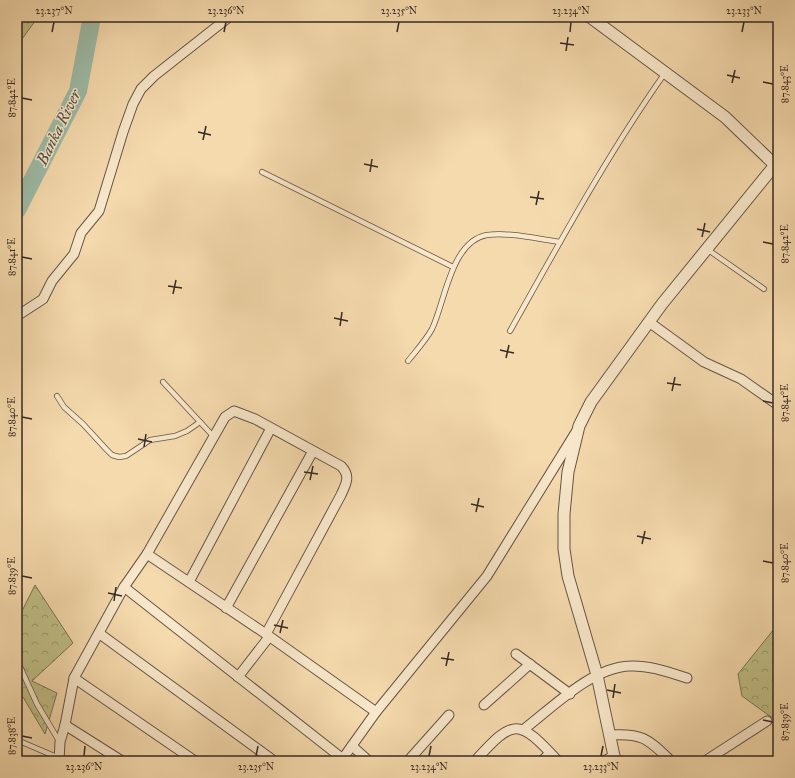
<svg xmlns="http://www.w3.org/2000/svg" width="795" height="778" font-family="'IM FELL Great Primer',serif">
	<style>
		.park { fill: url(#park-crowns); stroke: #7a7456 }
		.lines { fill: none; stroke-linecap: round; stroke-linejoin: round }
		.river { stroke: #9dbba7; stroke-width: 18 }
		.service-casing { stroke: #655547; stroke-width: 6 }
		.minor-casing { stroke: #655547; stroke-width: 11 }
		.tertiary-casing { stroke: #655547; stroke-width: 13 }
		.service { stroke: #f8e7ca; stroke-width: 4.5 }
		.minor { stroke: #f8e7ca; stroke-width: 9 }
		.tertiary { stroke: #f8e7ca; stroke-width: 11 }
		.ticks { fill: none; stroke: #352925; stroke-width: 1.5 }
		.labels { text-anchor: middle; stroke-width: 3; stroke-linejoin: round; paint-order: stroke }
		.water-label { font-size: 16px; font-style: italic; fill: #4f4e46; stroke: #f8e7ca }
		.neatline { fill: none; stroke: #352925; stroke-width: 1.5 }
		.ticks-label { font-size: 10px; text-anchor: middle; fill: #352925 }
	</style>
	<defs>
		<pattern id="park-crowns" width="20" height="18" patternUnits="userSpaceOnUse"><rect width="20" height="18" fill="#c0be86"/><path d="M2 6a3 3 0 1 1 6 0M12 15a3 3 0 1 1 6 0" fill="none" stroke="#9d9a6d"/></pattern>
	</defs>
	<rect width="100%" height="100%" fill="#f5daad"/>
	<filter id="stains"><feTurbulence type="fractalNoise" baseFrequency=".005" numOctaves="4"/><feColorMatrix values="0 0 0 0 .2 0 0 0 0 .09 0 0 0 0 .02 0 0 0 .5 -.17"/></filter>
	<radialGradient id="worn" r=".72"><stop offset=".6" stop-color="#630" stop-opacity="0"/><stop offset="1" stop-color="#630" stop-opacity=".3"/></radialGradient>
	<!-- park -->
	<g class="park">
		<path d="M 17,17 L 38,17 L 17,46 Z"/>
		<path d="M 35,585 L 73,643 L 32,681 L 57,693 L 45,734 L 23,697 L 17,694 L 17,621 Z"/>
		<path d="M 778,624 L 778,722 L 742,696 L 738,674 Z"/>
	</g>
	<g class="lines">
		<!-- river -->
		<path class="river" d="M 17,210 L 78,91 L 91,22 L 89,17"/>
		<defs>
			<g id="service">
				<path d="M 262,172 L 453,267"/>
				<path d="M 707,249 L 764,289"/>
				<path d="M 510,331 C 559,244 607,155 665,73"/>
				<path d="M 408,361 C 416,351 426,340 432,329 C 445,302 451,241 487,235 C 510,232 537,239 560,242"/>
				<path d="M 163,382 L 214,437"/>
				<path d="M 57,396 L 64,407 L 83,424 L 106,449 L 112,455 L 119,457 L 126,456 L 150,440 L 175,436 L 187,431 L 200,422"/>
				<path d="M 17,660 L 37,704 L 59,741"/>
				<path d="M 17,740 L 59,758"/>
			</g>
			<g id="minor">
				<path d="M 17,316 L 43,299 L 52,281 L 74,254 L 81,233 L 99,211 L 123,132 L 133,104 L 141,89 L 154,76 L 229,17"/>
				<path d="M 649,322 L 704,362 L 741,379 L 778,405"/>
				<path d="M 147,554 L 266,634 L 376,712"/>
				<path d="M 189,582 L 271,428"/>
				<path d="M 124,587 L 343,759"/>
				<path d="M 226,608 L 313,451"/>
				<path d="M 100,634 L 274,761"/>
				<path d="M 516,654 L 570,694"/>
				<path d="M 238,677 L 269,637"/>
				<path d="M 74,678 L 195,761"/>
				<path d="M 484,705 L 530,664"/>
				<path d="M 65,725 L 122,761"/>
				<path d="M 523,730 C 552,708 592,667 630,666 C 649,665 668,672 687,678"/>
				<path d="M 610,735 C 643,733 648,739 671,761"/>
				<path d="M 352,746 L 369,761"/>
				<path d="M 59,761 L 60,742 L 65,725 L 74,678 L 124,587 L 147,554 L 225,417 L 234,411 L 255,419 L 341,466 C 351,476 346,484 341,495 L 266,634"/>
				<path d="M 341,761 L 376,712 L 487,576 L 576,432"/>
				<path d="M 408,761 L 449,715"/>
				<path d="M 475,761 C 514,718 518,718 558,761"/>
				<path d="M 542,761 L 550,753"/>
				<path d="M 603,761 L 615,756"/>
				<path d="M 705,761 L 767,721"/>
			</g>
			<path id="tertiary" d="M 590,17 L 725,117 L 775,165 L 662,304 L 591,402 L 579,426 L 568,472 L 564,514 L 564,549 L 568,576 L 597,675 L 615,761"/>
		</defs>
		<!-- service casing -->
		<use href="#service" class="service-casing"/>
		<!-- minor casing -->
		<use href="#minor" class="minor-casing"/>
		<!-- tertiary casing -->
		<use href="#tertiary" class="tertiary-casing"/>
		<!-- service -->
		<use href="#service" class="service"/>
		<!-- minor -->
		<use href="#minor" class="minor"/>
		<!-- tertiary -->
		<use href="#tertiary" class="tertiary"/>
	</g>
	<!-- ticks -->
	<path class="ticks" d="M 52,32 L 54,22M 224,32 L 226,22M 397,32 L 399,22M 570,32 L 571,22M 742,32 L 744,22M 560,43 L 574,45M 566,51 L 568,37M 727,75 L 740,78M 763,82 L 773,84M 732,83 L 735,70M 22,98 L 32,100M 198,132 L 211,135M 203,140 L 206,126M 364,164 L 378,167M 370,172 L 372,159M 530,197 L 544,199M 536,205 L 539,191M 697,229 L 710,232M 702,237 L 705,223M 763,242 L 773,244M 22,257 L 32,259M 168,286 L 182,288M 173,294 L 176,280M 334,318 L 348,321M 340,326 L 342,312M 500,350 L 514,353M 506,358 L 509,345M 667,383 L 681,385M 672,391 L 675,377M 763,401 L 773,403M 22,417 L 32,419M 138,439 L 152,442M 144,447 L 146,434M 304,472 L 318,474M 310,480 L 313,466M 471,504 L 484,507M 476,512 L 479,498M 637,536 L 651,539M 642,544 L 645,531M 763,561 L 773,563M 22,576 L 32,578M 108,593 L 122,596M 114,601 L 116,587M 274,625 L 288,628M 280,633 L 283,620M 441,658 L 454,660M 446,666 L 449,652M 607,690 L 621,693M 613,698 L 615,684M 763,720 L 773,722M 22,736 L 32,738M 84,756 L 85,746M 256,756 L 258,746M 429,756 L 431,746M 601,756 L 603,746"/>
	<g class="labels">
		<!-- water labels -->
		<g class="water-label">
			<text transform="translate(58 127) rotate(-64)" y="6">Banka River</text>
		</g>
	</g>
	<!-- margin -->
	<rect width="795" height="778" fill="none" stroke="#f5daad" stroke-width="44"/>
	<rect x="22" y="22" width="751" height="734" class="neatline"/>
	<g class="ticks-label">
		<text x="54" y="14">23.237°N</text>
		<text x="226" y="14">23.236°N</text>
		<text x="399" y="14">23.235°N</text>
		<text x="571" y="14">23.234°N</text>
		<text x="744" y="14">23.233°N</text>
		<text transform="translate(784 84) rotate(-90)" y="4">87.843°E</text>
		<text transform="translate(11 98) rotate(-90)" y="4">87.842°E</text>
		<text transform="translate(784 244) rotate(-90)" y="4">87.842°E</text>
		<text transform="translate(11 257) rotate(-90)" y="4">87.841°E</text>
		<text transform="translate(784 403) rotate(-90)" y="4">87.841°E</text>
		<text transform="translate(11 417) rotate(-90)" y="4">87.840°E</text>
		<text transform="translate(784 563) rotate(-90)" y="4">87.840°E</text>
		<text transform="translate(11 576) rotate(-90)" y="4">87.839°E</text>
		<text transform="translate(784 722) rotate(-90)" y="4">87.839°E</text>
		<text transform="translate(11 736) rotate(-90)" y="4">87.838°E</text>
		<text x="84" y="770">23.236°N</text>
		<text x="256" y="770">23.235°N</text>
		<text x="429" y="770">23.234°N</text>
		<text x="601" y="770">23.233°N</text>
	</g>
	<rect width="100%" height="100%" filter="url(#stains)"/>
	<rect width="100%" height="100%" fill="url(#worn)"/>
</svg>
